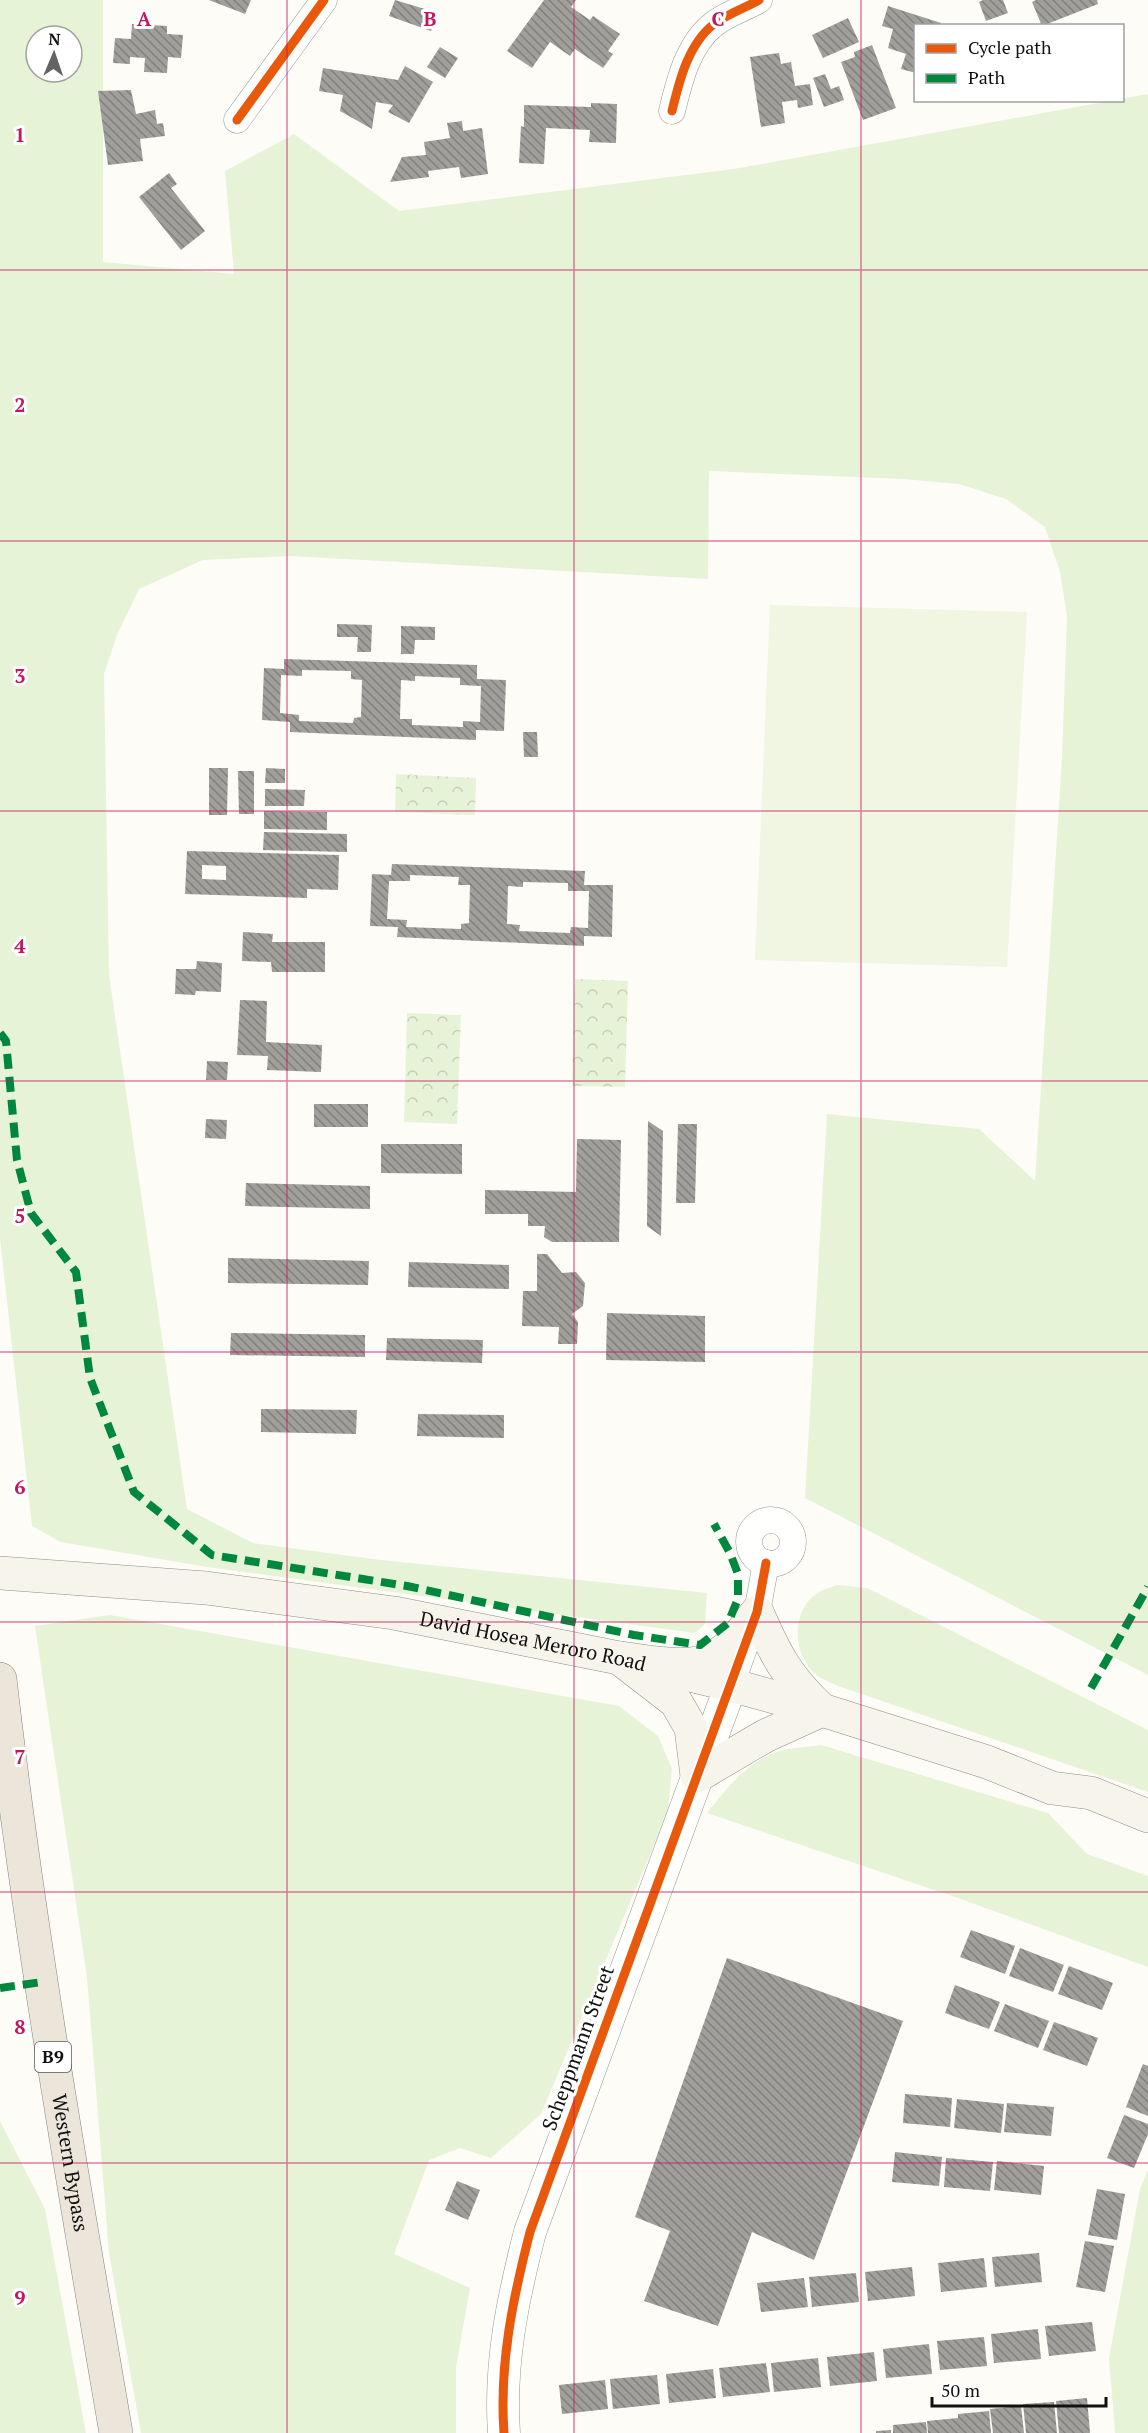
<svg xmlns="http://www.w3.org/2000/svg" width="1148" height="2433" font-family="'PT Serif',serif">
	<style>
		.grass { fill: #e7f3d7; fill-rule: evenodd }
		.park { fill: url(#park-crowns) }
		.pitch { fill: #f0f6e1 }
		.building { fill: url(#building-back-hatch); fill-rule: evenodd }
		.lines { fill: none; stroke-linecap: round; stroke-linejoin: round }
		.minor-casing { stroke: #979795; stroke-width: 27 }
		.tertiary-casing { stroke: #979795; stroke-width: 33 }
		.secondary-casing { stroke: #8e8d8b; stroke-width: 34 }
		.trunk-casing { stroke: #858482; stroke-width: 34 }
		.minor { stroke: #fffffe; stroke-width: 26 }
		.tertiary { stroke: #fffffe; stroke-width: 32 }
		.secondary { stroke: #f6f4eb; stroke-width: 33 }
		.trunk { stroke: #ece5da; stroke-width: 33 }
		.quiet { stroke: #00873e; stroke-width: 8; stroke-dasharray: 15 8; stroke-linecap: butt }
		.cycleway-casing { stroke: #fff; stroke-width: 13 }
		.cycleway { stroke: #e8590c; stroke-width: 9 }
		.grid { fill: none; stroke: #c2185b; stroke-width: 1.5; stroke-opacity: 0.55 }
		.labels { text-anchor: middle; stroke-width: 6; stroke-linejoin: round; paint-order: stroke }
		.shield { fill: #fff; stroke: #585858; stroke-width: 1.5 }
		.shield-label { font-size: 18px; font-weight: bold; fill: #111 }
		.street-label { font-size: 20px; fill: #111; stroke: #fff }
		.grid-label { font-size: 20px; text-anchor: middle; font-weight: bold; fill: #c2185b; stroke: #fff; stroke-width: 6; stroke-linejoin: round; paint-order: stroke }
	</style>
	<defs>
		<pattern id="park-crowns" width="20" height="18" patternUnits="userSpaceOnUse" patternTransform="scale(1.5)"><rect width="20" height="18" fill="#e7f3d7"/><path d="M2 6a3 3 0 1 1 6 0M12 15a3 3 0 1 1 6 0" fill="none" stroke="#c5cfb8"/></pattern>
		<pattern id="building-back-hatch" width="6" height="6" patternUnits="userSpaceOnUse" patternTransform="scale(1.5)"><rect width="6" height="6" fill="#a19f9c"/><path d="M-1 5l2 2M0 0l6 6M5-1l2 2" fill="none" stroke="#82807e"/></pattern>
	</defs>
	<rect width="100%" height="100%" fill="#fdfcf7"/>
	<!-- grass -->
	<g class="grass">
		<path d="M 0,0 L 103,0 L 103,262 L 234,274 L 225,171 L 294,134 L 399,211 L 734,169 L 1148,94 L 1148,1675 L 805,1498 L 827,1114 L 979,1129 L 1035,1181 L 1062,758 L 1067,616 L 1060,572 L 1045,527 L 1006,499 L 959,484 L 904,479 L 709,471 L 708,579 L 290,556 L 203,560 L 139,589 L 117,635 L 104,674 L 109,975 L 187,1509 L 253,1543 L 381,1560 L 707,1593 L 705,1624 L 695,1633 L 207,1567 L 61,1542 L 32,1526 L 0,1238 ZM 36,36 L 72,36 L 72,72 L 36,72 Z"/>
		<path d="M 837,1585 L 867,1588 L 1148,1730 L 1148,1792 L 838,1686 C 831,1682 820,1679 814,1673 C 793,1653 791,1612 816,1594 C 822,1590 831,1587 837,1585 Z"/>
		<path d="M 110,1615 L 619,1706 L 658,1736 L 672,1769 L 668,1812 L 541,2114 L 491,2158 L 460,2148 L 429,2160 L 394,2254 L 470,2288 L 456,2367 L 456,2433 L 141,2433 L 109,2253 L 87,1977 L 35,1626 Z"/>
		<path d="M 821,1745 L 1048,1813 L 1087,1854 L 1148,1876 L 1148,1967 L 958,1898 L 707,1813 C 727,1788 750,1758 783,1750 C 795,1747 808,1747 821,1745 Z"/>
		<path d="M 0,2121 L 45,2209 L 86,2433 L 0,2433 Z"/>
		<path d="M 1148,2170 L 1148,2433 L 1115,2433 L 1109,2358 L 1140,2189 Z"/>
	</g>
	<!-- park -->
	<g class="park">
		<path d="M 396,774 L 476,778 L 475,815 L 395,812 Z"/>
		<path d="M 575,979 L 628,981 L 625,1087 L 572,1086 Z"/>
		<path d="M 407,1013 L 461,1015 L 457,1124 L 404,1122 Z"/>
	</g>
	<!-- pitch -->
	<path class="pitch" d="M 770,605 L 1027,612 L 1007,967 L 755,960 Z"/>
	<!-- building -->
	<g class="building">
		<path d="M 209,0 L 251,0 L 245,14 Z"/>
		<path d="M 395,0 L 438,13 L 431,31 L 389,16 Z"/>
		<path d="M 544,0 L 576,0 L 571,7 L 590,20 L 593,16 L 620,34 L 608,51 L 613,54 L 603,68 L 575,49 L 570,56 L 550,42 L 532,68 L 507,51 Z"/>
		<path d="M 983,0 L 1003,0 L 1008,13 L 986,21 L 979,2 Z"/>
		<path d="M 1036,0 L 1097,0 L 1098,4 L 1042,26 L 1032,2 Z"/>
		<path d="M 888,6 L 941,23 L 940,26 L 916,26 L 916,73 L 901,69 L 906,54 L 888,48 L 893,29 L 882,26 Z"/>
		<path d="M 848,18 L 859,42 L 823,58 L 812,35 Z"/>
		<path d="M 132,24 L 167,26 L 167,34 L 183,35 L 181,58 L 168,57 L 167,73 L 144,72 L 145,58 L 130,57 L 130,64 L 113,63 L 115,38 L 131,39 Z"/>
		<path d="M 872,45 L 896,108 L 863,120 L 841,62 L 855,57 L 854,52 Z"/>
		<path d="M 440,47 L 458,58 L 445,78 L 427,67 Z"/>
		<path d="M 779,53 L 781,64 L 791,62 L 795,86 L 810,84 L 813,105 L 798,108 L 797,100 L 782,102 L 785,123 L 761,127 L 750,57 Z"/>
		<path d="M 405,66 L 433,82 L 409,123 L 388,112 L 393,105 L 376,102 L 372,129 L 340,111 L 343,95 L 319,91 L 323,68 L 398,80 Z"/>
		<path d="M 825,74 L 831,89 L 839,86 L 844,100 L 824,107 L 813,78 Z"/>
		<path d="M 131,90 L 136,114 L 155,110 L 157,124 L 163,123 L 165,136 L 140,139 L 143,161 L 108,165 L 98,91 Z"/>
		<path d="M 591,103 L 617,104 L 616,143 L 589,142 L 590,130 L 546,128 L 544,164 L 519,163 L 521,126 L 524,127 L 524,105 L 591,107 Z"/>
		<path d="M 462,121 L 463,131 L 482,128 L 488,174 L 461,178 L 459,167 L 428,171 L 429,177 L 390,182 L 402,157 L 426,155 L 424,142 L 450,138 L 447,123 Z"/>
		<path d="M 169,173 L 177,184 L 171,188 L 205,231 L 181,250 L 139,197 Z"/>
		<path d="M 337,624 L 372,625 L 371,652 L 357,652 L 358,637 L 337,637 Z"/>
		<path d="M 401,626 L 435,627 L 435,640 L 415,640 L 414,654 L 401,654 Z"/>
		<path d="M 284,659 L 477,665 L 477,679 L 506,680 L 504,731 L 476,730 L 476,740 L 290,732 L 290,722 L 262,720 L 264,668 L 284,669 ZM 302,670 L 351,671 L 351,679 L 362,680 L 361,717 L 354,718 L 353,723 L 299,721 L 299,715 L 280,713 L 281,675 L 302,676 ZM 415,676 L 460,678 L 460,685 L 481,686 L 480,722 L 463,721 L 463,727 L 412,725 L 412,719 L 400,719 L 401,680 L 415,681 Z"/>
		<path d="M 523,732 L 537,732 L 538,757 L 524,757 Z"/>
		<path d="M 209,768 L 228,768 L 227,815 L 209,815 Z"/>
		<path d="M 266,768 L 285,769 L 285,783 L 265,783 Z"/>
		<path d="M 238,771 L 254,771 L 254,814 L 239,814 Z"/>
		<path d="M 265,789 L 305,790 L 304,806 L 265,806 Z"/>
		<path d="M 264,811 L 327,812 L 327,830 L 264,829 Z"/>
		<path d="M 264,832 L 347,834 L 347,852 L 263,850 Z"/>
		<path d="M 187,851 L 339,855 L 338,890 L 307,889 L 307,898 L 185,894 ZM 202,865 L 226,866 L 226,880 L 202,879 Z"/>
		<path d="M 392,864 L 585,871 L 584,885 L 613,885 L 612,937 L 584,936 L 584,946 L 397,937 L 398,927 L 370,926 L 372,874 L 391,875 ZM 410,875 L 459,877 L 458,885 L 470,885 L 469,923 L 461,924 L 461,929 L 406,927 L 407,920 L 387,919 L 389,881 L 410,881 ZM 523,882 L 568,883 L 568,891 L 589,891 L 588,928 L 571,927 L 570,933 L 519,931 L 520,925 L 507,924 L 508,886 L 523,887 Z"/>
		<path d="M 243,932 L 273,934 L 272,942 L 325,942 L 325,972 L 272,972 L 271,962 L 242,961 Z"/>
		<path d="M 197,961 L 222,963 L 221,992 L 196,991 L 195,995 L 175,994 L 176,969 L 196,969 Z"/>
		<path d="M 240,1000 L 267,1001 L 266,1042 L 322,1045 L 321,1072 L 267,1070 L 268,1056 L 237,1055 Z"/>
		<path d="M 207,1061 L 228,1062 L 227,1080 L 206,1080 Z"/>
		<rect x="314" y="1104" width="54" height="23"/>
		<path d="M 206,1119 L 227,1120 L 226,1139 L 205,1138 Z"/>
		<path d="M 648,1121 L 663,1131 L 661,1236 L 647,1226 Z"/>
		<path d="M 678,1124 L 697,1124 L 695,1203 L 676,1203 Z"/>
		<path d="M 577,1139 L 621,1140 L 619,1242 L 552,1242 L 544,1237 L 545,1226 L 528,1226 L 528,1214 L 485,1214 L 485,1190 L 576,1192 Z"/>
		<path d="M 381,1144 L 462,1144 L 462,1174 L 381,1173 Z"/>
		<path d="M 246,1183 L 370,1186 L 370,1209 L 245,1206 Z"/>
		<path d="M 537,1254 L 547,1254 L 562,1273 L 576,1272 L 585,1283 L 583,1306 L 572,1314 L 578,1322 L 577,1344 L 558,1344 L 559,1327 L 522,1326 L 523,1291 L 537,1291 Z"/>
		<path d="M 228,1258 L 369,1261 L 368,1285 L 228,1283 Z"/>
		<path d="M 409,1262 L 509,1265 L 509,1289 L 408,1287 Z"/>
		<path d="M 607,1313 L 705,1316 L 705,1362 L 606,1360 Z"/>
		<path d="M 231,1333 L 365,1335 L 365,1357 L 230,1355 Z"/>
		<path d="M 387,1338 L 483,1340 L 482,1363 L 386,1360 Z"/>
		<path d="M 261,1409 L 357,1410 L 356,1434 L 261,1432 Z"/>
		<path d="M 418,1414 L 504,1415 L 504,1438 L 417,1436 Z"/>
		<path d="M 971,1930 L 1015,1946 L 1005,1974 L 960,1957 Z"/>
		<path d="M 1020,1948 L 1064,1965 L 1053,1992 L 1009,1976 Z"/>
		<path d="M 727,1958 L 903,2021 L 814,2260 L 752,2232 L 718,2326 L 644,2301 L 670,2231 L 635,2217 Z"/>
		<path d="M 1069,1966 L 1113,1983 L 1102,2010 L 1058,1994 Z"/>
		<path d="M 955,1985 L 1000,2002 L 989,2029 L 945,2013 Z"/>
		<path d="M 1005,2004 L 1049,2021 L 1038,2048 L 994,2031 Z"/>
		<path d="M 1054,2022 L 1098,2038 L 1087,2066 L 1043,2050 Z"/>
		<path d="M 1143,2064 L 1148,2066 L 1148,2116 L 1126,2107 Z"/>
		<path d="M 905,2094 L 952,2098 L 950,2127 L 903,2123 Z"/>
		<path d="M 957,2099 L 1004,2104 L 1001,2133 L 954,2128 Z"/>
		<path d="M 1007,2103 L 1054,2107 L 1051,2136 L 1004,2132 Z"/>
		<path d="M 1124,2115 L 1148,2124 L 1148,2134 L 1134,2168 L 1107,2158 Z"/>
		<path d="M 895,2152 L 942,2157 L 939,2186 L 892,2182 Z"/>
		<path d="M 946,2158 L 993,2162 L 990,2191 L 944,2187 Z"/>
		<path d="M 997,2161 L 1044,2166 L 1041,2195 L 994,2190 Z"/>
		<path d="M 457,2181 L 480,2190 L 468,2220 L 445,2210 Z"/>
		<path d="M 1097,2189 L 1125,2194 L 1117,2240 L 1088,2235 Z"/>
		<path d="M 1085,2241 L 1114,2246 L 1105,2292 L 1076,2287 Z"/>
		<path d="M 1039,2253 L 1042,2282 L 995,2287 L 992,2257 Z"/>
		<path d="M 984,2258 L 987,2287 L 941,2292 L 938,2263 Z"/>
		<path d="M 912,2267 L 915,2296 L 868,2301 L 865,2272 Z"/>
		<path d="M 856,2273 L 859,2302 L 812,2307 L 809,2277 Z"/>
		<path d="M 804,2278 L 808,2307 L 761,2312 L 757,2283 Z"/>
		<path d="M 1092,2322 L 1096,2351 L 1049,2356 L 1045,2326 Z"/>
		<path d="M 1038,2329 L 1041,2359 L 994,2363 L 991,2334 Z"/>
		<path d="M 984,2337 L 987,2366 L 940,2370 L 937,2341 Z"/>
		<path d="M 929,2344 L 932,2374 L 886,2378 L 883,2349 Z"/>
		<path d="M 874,2352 L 877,2381 L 830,2386 L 827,2357 Z"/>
		<path d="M 818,2358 L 821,2387 L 774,2392 L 771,2363 Z"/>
		<path d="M 766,2363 L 770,2392 L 723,2397 L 719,2368 Z"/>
		<path d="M 713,2369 L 716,2398 L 669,2403 L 666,2374 Z"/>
		<path d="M 657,2375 L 660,2404 L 613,2409 L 610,2379 Z"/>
		<path d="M 605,2380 L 608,2409 L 562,2414 L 559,2385 Z"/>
		<path d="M 1087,2398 L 1090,2433 L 1059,2433 L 1056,2401 Z"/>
		<path d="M 1054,2402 L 1057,2433 L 1026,2433 L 1023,2404 Z"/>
		<path d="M 1021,2406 L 1024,2433 L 993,2433 L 990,2409 Z"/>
		<path d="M 989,2411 L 991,2433 L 928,2433 L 927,2421 L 958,2418 L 958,2414 Z"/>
		<path d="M 926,2422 L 927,2433 L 893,2433 L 893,2425 Z"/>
		<path d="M 891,2430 L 891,2433 L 876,2433 L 876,2431 Z"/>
	</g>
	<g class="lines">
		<defs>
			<g id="minor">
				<path d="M 672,111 C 679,82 688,44 714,24 C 727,14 745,8 759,0"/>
				<path d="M 237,120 L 324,0"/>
				<circle cx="771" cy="1542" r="22"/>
				<path d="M 731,1685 L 757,1612 L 766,1563"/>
			</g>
			<path id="tertiary" d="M 504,2433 C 499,2364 513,2298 530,2232 L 731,1685"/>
			<g id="secondary">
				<path id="s1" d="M 0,1573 L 206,1588 L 394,1613 L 619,1658 L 731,1685 L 822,1710 L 987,1762 L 1052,1788 L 1091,1793 L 1148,1816"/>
				<path d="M 757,1612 C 776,1656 787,1677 822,1710 L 765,1736 L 697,1776 L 691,1728 L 676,1702 L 619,1658 C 649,1661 693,1673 719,1654 C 735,1644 745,1627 757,1612 Z"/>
			</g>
			<g id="trunk">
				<path id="s2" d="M 0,1679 C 29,1931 73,2182 116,2433"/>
			</g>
		</defs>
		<!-- minor casing -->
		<use href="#minor" class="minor-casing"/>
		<!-- tertiary casing -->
		<use href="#tertiary" class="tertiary-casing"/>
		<!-- secondary casing -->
		<use href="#secondary" class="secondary-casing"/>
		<!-- trunk casing -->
		<use href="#trunk" class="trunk-casing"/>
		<!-- minor -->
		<use href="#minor" class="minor"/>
		<!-- tertiary -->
		<use href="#tertiary" class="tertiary"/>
		<!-- secondary -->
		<use href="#secondary" class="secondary"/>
		<!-- trunk -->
		<use href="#trunk" class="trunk"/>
		<!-- quiet -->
		<g class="quiet">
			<path d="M 0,1033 L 6,1041 L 17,1160 L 31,1213 L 76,1272 L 90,1378 L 134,1492 L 212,1555 L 407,1586 L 634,1635 L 700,1645 L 728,1623 L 738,1599 L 738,1574 L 730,1553 L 714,1524"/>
			<path d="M 1091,1688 L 1148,1587"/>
			<path d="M 0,1988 L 42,1982"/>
		</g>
		<defs>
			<g id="cycleway">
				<path d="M 672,111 C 679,82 688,44 714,24 C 727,14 745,8 759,0"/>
				<path d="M 237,120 L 324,0"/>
				<path d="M 504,2433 C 499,2364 513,2298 530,2232 L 757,1612 L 766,1563"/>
			</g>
		</defs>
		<!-- cycleway casing -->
		<use href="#cycleway" class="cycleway-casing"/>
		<!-- cycleway -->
		<use href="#cycleway" class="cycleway"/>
	</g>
	<!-- grid -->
	<path class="grid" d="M 287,0 L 287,2433M 574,0 L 574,2433M 861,0 L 861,2433M 0,270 L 1148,270M 0,541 L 1148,541M 0,811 L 1148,811M 0,1081 L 1148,1081M 0,1352 L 1148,1352M 0,1622 L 1148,1622M 0,1892 L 1148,1892M 0,2163 L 1148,2163"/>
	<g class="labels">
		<!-- shield labels -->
		<rect class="shield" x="35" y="2042" width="36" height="30" rx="4.5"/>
		<g class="shield-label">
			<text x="53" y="2063">B9</text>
		</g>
		<!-- street labels -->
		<g class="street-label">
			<text dy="7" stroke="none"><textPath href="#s1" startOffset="538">David Hosea Meroro Road</textPath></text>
			<text transform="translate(578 2048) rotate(-70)" y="7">Scheppmann Street</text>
			<text dy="7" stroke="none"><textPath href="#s2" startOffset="489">Western Bypass</textPath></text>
		</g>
	</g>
	<g class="grid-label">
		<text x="144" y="26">A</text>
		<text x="430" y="26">B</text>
		<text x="718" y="26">C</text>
		<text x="20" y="142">1</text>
		<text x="20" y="412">2</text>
		<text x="20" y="683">3</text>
		<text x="20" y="953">4</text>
		<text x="20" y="1223">5</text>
		<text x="20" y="1494">6</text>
		<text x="20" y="1764">7</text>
		<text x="20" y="2034">8</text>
		<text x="20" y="2305">9</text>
	</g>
	<!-- legend -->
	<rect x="914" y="24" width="210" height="78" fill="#ffffff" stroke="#a0a0a0" stroke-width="1.5"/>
	<rect x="926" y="44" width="30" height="9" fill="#e8590c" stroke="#a0a0a0" stroke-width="1.5"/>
	<text x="968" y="54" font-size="18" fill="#111111">Cycle path</text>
	<rect x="926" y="74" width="30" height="9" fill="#00873e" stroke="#a0a0a0" stroke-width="1.5"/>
	<text x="968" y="84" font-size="18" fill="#111111">Path</text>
	<!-- north arrow -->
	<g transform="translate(54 54) rotate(2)"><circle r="28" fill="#ffffff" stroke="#a0a0a0" stroke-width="1.5"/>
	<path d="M0-4.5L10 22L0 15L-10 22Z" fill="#646362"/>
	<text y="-9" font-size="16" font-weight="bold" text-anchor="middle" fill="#111111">N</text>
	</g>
	<!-- scale -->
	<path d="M932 2397v9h174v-9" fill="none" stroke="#111111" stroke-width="3"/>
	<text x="941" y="2397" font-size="18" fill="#111111" stroke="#ffffff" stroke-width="4.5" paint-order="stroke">50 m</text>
</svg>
